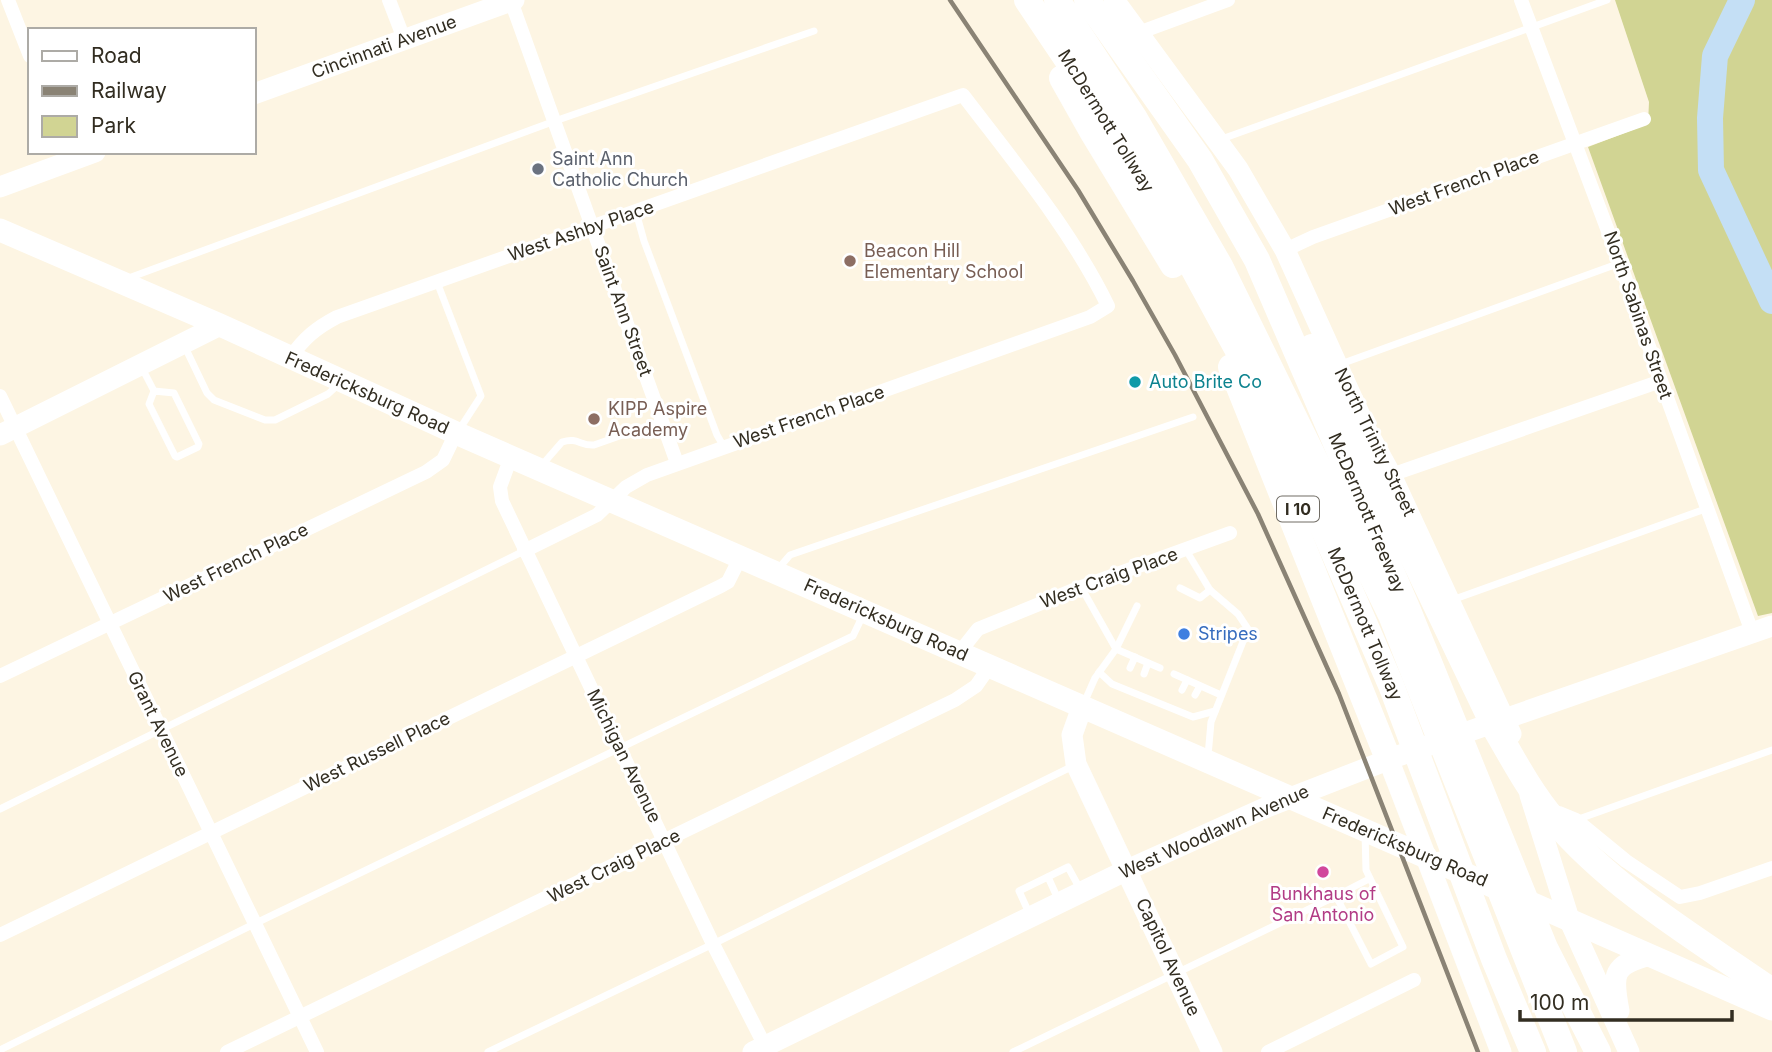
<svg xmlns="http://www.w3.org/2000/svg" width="1772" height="1052" font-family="Inter,sans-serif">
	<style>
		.green { fill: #d1d493 }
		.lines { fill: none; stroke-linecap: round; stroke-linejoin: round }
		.river { stroke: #c4dff5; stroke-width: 26 }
		.lane { stroke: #fff; stroke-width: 7 }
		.street { stroke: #fff; stroke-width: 14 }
		.secondary { stroke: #fff; stroke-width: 21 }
		.primary { stroke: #fff; stroke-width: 23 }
		.highway { stroke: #fff; stroke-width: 26 }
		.rail { stroke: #8a8375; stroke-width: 4.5 }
		.worship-dot { fill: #6b7280; stroke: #fff; stroke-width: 2.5 }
		.education-dot { fill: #8d6e63; stroke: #fff; stroke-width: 2.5 }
		.culture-dot { fill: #0f9aa8; stroke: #fff; stroke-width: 2.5 }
		.shop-dot { fill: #3f7fe0; stroke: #fff; stroke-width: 2.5 }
		.hotel-dot { fill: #d1479c; stroke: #fff; stroke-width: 2.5 }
		.labels { text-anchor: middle; stroke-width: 6; stroke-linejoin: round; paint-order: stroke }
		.shield { fill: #fff; stroke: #706c64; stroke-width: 2 }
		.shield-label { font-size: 16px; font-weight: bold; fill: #322d21 }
		.street-label { font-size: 18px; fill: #322d21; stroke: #fff }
		.worship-label { font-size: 18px; fill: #5b616d; stroke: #fff; text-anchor: start }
		.education-label { font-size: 18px; fill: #785e54; stroke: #fff; text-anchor: start }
		.culture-label { font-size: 18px; fill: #0d838f; stroke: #fff; text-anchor: start }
		.shop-label { font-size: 18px; fill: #366cbe; stroke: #fff; text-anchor: start }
		.hotel-label { font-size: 18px; fill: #b23c85; stroke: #fff }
	</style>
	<rect width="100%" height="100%" fill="#fdf5e3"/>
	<!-- green -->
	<path class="green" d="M 1615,0 L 1772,0 L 1772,613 L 1758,616 L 1588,147 L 1648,124 L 1649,102 Z"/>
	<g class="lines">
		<!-- river -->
		<path class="river" d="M 1742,0 L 1715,56 L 1710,118 L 1711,170 L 1772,301"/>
		<!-- lane -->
		<g class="lane">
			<path d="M 1219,140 L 1607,0"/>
			<path d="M 636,212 L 644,241 L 717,435 L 724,447"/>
			<path d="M 126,279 L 555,121 L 814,31"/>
			<path d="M 437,282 L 481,396 L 459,430"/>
			<path d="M 184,345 L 207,393 L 214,400 L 265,420 L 275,420 L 328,394 L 339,384"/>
			<path d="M 1338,365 L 1620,263"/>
			<path d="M 142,368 L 154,391 L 149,404 L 175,456 L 177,457 L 198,447 L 199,444 L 174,393 L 154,391"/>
			<path d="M 542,465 L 562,442 C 578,437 580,446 594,445 L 662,421"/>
			<path d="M 1186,550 L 1210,590 L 1238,614 L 1248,629 L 1211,722 L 1208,756"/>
			<path d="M 778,569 L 790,555 L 1193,417"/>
			<path d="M 1081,587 L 1116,649 L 1095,678 L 1084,703"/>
			<path d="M 1180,588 L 1200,598 L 1210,590"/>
			<path d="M 1452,600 L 1708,508"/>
			<path d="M 1137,606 L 1116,649 L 1160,668"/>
			<path d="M 1130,668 L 1135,657"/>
			<path d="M 1099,672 L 1112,684 L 1193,717 L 1215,711"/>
			<path d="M 1144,674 L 1148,663"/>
			<path d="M 1174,674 L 1221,695"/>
			<path d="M 1182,690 L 1187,680"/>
			<path d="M 1195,695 L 1200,686"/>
			<path d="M 0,809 L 524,551"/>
			<path d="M 1576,820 L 1772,750"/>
			<path d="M 1365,833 L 1366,870 L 1403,947 L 1371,964 L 1336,896 L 1369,879"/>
			<path d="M 1048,877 L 1058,899"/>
			<path d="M 1029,913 L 1019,891 L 1068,867 L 1080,889"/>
			<path d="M 0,1050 L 254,924 L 853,636 L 863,615"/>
			<path d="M 488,1052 L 713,944 L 1075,765"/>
			<path d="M 1013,1052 L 1336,896"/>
		</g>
		<!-- street -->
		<g class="street">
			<path d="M 8,0 L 30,56"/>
			<path d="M 389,0 L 404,39"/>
			<path d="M 1521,0 L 1620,263 L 1661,381 L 1752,632"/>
			<path d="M 511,1 L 677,463"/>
			<path d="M 1138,33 L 1228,0"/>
			<path d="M 1285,250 L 1313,237 L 1644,119"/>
			<path d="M 290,358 C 304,338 316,328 337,317 L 963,95 C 1014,162 1071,230 1108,306 L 1090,317 L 647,475 L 626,487 L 597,515 L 524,551"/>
			<path d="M 0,396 L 317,1052"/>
			<path d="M 511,457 L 500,487 L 502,501 L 713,944 L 768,1052"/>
			<path d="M 1391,475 L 1661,381"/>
			<path d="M 959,653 L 978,629 L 1081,587 L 1230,533"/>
			<path d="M 0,676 L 426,472 L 443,460 L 456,433"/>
			<path d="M 1549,816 L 1559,813 L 1576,820 L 1626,861 L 1680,897 L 1700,893 L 1772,868"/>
			<path d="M 0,935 L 721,586 L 728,582 L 741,556"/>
			<path d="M 227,1052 L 955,700 L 976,686 L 990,666"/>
			<path d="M 1268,1052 L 1414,980"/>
		</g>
		<!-- secondary -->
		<g class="secondary">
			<path d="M 1114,0 L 1238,169 L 1285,250 L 1368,433 L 1391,475 L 1511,734"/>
			<path d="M 254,94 L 514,0"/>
			<path d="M 0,187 L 95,152"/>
			<path d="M 0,435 L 220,325"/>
			<path d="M 1082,707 L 1072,735 L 1076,764 L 1212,1052"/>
			<path d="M 1389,761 L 1501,1052"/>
			<path d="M 1530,795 L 1569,919 L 1629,1052"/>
			<path d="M 1619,1011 C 1612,974 1612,965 1650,955"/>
			<path d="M 753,1052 L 1127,870 L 1267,807 L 1398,756 L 1772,626"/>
		</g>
		<!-- primary -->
		<g class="primary">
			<path d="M 0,230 L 220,325 L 456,433 L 1426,857"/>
			<path d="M 1440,863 L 1772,1009"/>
		</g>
		<!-- highway -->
		<g class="highway">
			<path d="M 1027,0 L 1107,119 L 1149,187 L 1279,426 L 1391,685 L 1494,959 L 1533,1052"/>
			<path d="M 1057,0 L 1135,119 L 1220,266 L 1391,615 L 1564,1052"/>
			<path d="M 1087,0 L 1200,160 L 1257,260 L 1407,608 L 1545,948 L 1598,1052"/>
			<path d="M 1062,78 L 1093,133 L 1173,265"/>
			<path d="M 1312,347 L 1496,730 C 1514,761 1531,793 1554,820 C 1615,891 1696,938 1772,991"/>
			<path d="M 1231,367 L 1389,761"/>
		</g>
		<!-- rail -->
		<path class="rail" d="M 950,0 L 1078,190 L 1133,281 L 1175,355 L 1258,514 L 1339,694 L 1478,1052"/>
	</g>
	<!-- markers -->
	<circle class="worship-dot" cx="538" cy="169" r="7"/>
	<g class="education-dot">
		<circle cx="850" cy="261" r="7"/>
		<circle cx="594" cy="419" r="7"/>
	</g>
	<circle class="culture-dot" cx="1135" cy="382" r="7"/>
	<circle class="shop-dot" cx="1184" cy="634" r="7"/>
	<circle class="hotel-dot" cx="1323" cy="872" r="7"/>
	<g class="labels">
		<!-- shield labels -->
		<rect class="shield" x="1277" y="496.5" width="42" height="25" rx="5"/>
		<g class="shield-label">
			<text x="1298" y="515">I 10</text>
		</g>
		<!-- street labels -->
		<g class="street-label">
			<text transform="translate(384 47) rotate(-20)" y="6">Cincinnati Avenue</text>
			<text transform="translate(1106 121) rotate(58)" y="6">McDermott Tollway</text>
			<text transform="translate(1464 183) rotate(-20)" y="6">West French Place</text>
			<text transform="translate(581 231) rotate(-19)" y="6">West Ashby Place</text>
			<text transform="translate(623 311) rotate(70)" y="6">Saint Ann Street</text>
			<text transform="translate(1638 315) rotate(71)" y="6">North Sabinas Street</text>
			<text transform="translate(367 393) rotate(24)" y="6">Fredericksburg Road</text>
			<text transform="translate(809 417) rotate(-19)" y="6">West French Place</text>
			<text transform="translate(1375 442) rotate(64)" y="6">North Trinity Street</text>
			<text transform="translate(1367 513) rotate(67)" y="6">McDermott Freeway</text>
			<text transform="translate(236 563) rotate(-26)" y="6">West French Place</text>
			<text transform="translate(1109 578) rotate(-20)" y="6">West Craig Place</text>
			<text transform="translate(886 620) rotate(24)" y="6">Fredericksburg Road</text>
			<text transform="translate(1365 624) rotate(67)" y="6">McDermott Tollway</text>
			<text transform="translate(158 724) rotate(64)" y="6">Grant Avenue</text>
			<text transform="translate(377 752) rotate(-26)" y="6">West Russell Place</text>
			<text transform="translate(624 756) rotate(64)" y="6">Michigan Avenue</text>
			<text transform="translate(1214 832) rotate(-24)" y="6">West Woodlawn Avenue</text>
			<text transform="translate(1405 847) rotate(23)" y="6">Fredericksburg Road</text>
			<text transform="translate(614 866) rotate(-26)" y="6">West Craig Place</text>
			<text transform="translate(1168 957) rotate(65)" y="6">Capitol Avenue</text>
		</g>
		<!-- worship labels -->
		<g class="worship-label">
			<text x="552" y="165">Saint Ann<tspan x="552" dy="21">Catholic Church</tspan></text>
		</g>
		<!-- education labels -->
		<g class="education-label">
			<text x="864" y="257">Beacon Hill<tspan x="864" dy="21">Elementary School</tspan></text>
			<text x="608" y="415">KIPP Aspire<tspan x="608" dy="21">Academy</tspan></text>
		</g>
		<!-- culture labels -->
		<g class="culture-label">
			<text x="1149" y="388">Auto Brite Co</text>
		</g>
		<!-- shop labels -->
		<g class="shop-label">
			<text x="1198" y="640">Stripes</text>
		</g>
		<!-- hotel labels -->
		<g class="hotel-label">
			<text x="1323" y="900">Bunkhaus of<tspan x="1323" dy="21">San Antonio</tspan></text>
		</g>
	</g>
	<!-- legend -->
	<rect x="28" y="28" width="228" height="126" fill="#ffffff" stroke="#adaba6" stroke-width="2"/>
	<rect x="42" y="51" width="35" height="10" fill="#ffffff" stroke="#adaba6" stroke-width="2"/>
	<text x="91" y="63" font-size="21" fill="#322d21">Road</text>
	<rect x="42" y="86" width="35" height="10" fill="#8a8375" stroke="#adaba6" stroke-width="2"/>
	<text x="91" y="98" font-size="21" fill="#322d21">Railway</text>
	<rect x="42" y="116" width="35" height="21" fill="#d1d493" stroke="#adaba6" stroke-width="2"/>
	<text x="91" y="133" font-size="21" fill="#322d21">Park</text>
	<!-- scale -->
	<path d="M1520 1010v10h212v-10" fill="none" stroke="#322d21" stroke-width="3.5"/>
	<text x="1530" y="1010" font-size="21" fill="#322d21" stroke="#ffffff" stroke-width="5" paint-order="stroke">100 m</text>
</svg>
